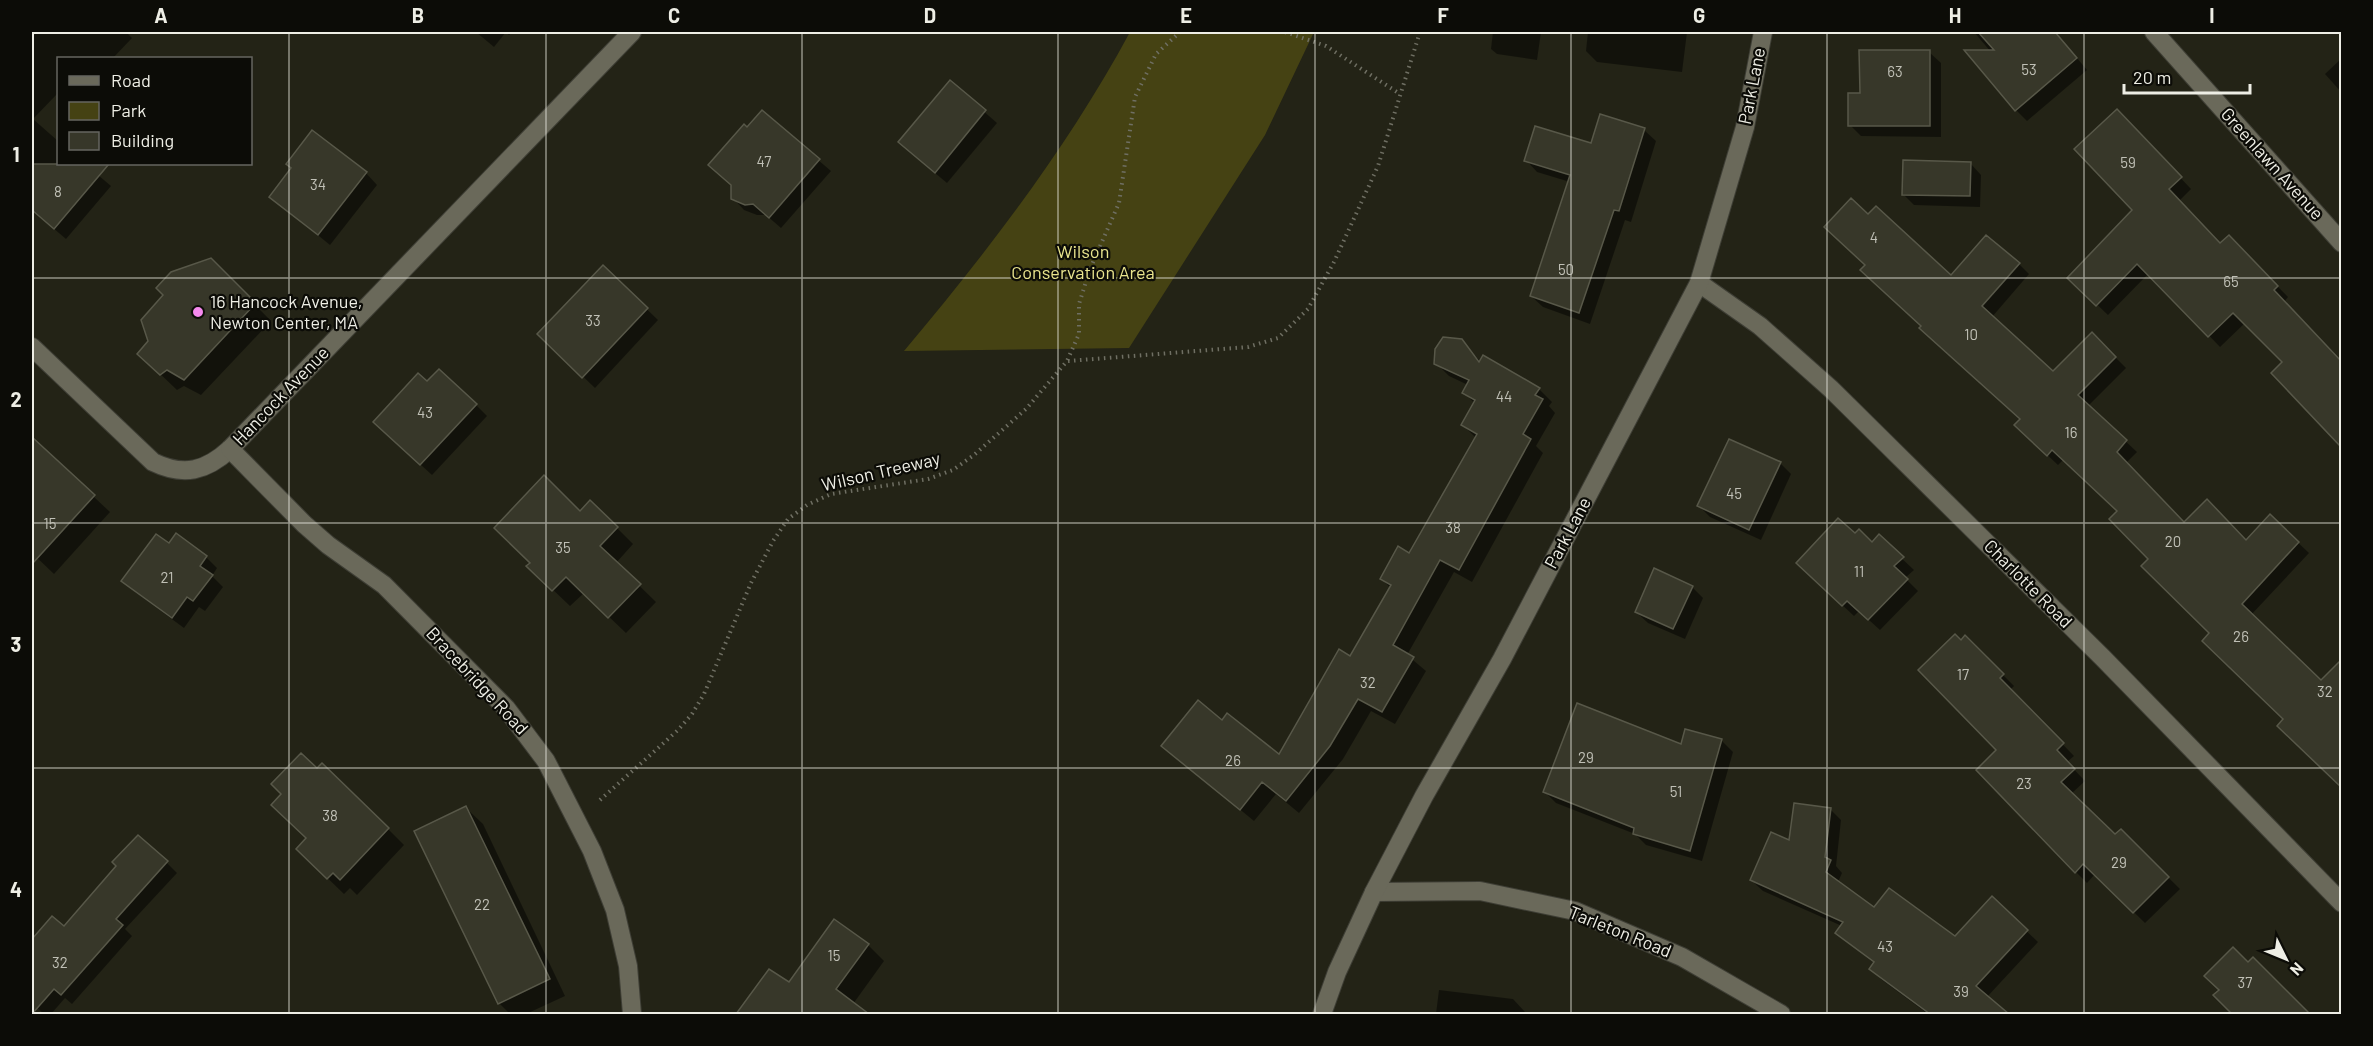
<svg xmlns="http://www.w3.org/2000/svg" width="2373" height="1046" font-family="Barlow,sans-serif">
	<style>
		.green { fill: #454213 }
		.shadow { fill: #0007 }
		.building { fill: #373729; stroke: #585849; stroke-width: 1.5 }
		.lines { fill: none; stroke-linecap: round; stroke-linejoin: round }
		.minor-casing { stroke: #3e3e35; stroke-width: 20 }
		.path { stroke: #6f6f63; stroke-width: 4; stroke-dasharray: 1.5 4.5; stroke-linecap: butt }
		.minor { stroke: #6a695a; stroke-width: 18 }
		.grid { fill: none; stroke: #eeeee5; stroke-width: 1.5; stroke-opacity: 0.55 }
		.poi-dot { fill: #f689ee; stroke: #0c0c07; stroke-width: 2 }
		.labels { text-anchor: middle; stroke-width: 4.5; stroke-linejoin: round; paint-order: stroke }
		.number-label { font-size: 15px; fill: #c0c0b6 }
		.street-label { font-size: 18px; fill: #eeeee5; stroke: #0c0c07 }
		.park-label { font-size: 18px; fill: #eae58e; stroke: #0c0c07 }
		.poi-label { font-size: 18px; fill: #eeeee5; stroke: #0c0c07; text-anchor: start }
		.neatline { fill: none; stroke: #eeeee5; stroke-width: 2 }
		.grid-label { font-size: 20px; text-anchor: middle; font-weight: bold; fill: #eeeee5 }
	</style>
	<rect width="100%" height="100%" fill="#232316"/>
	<!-- green -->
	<path class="green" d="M 1130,32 L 1314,32 L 1265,135 L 1129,348 L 904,351 C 988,251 1068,147 1130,32 Z"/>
	<!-- shadow -->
	<g class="shadow">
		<path d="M 37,32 L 126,32 L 132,38 L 113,58 L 58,58 L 58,93 L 33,119 L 58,141 L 58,164 L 85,164 L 111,186 L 66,239 L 32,210 L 32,37 Z"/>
		<path d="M 476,32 L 512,32 L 509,35 L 506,32 L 494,47 Z"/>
		<path d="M 1493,32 L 1541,32 L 1537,60 L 1497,54 L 1491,49 Z"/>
		<path d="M 1588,32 L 1687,32 L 1682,72 L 1597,62 L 1586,51 Z"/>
		<path d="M 1974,32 L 2055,32 L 2087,70 L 2027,121 L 2016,110 L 1991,52 Z"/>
		<path d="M 1929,52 L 1941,63 L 1941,137 L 1861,136 L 1850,125 Z"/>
		<path d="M 2342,58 L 2342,93 L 2325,74 Z"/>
		<path d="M 950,82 L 997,123 L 947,183 L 911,153 Z"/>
		<path d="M 762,112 L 831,171 L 781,228 L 766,215 L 757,215 L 744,210 L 733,198 L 747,129 Z"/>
		<path d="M 2127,121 L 2191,189 L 2179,201 L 2221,245 L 2229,237 L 2288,297 L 2284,302 L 2284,362 L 2245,323 L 2220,347 L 2149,273 L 2108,315 L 2069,278 L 2134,210 Z"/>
		<path d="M 1644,130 L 1656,141 L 1631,222 L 1625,220 L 1590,324 L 1543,307 L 1531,296 L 1570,182 L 1537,172 L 1526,160 L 1592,145 Z"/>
		<path d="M 1970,163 L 1981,175 L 1980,207 L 1914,205 L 1903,194 Z"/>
		<path d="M 293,168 L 366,173 L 377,185 L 330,245 L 271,197 Z"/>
		<path d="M 1868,216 L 1951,278 L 2019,264 L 2029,274 L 1992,317 L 2053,373 L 2092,334 L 2126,368 L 2088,406 L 2137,452 L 2126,463 L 2184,524 L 2246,542 L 2270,516 L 2309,553 L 2251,615 L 2285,719 L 2150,559 L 2119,512 L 2063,460 L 2058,465 L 2027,436 L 2021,420 L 1922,326 L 1866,265 Z"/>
		<path d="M 211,260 L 271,321 L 201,395 L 184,386 L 177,390 L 156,370 Z"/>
		<path d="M 603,267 L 658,320 L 595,388 L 550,345 Z"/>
		<path d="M 1461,340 L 1481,362 L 1539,389 L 1552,402 L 1549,406 L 1555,413 L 1536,446 L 1543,453 L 1472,582 L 1454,572 L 1407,655 L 1426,671 L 1395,724 L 1371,711 L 1343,759 L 1299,813 L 1276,794 L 1254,821 L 1163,746 L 1222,722 L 1279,757 L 1351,658 L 1391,588 L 1381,579 L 1410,555 L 1476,438 L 1463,425 L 1475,404 L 1464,392 L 1468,385 L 1449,376 L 1436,363 Z"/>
		<path d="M 427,383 L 476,405 L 487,416 L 432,475 L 386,433 Z"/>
		<path d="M 32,439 L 110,512 L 54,574 L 32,553 Z"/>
		<path d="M 1780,463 L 1791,474 L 1761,540 L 1710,517 L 1699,506 Z"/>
		<path d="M 580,513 L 617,528 L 633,544 L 616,563 L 656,602 L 626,633 L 584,593 L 570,606 L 528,566 Z"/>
		<path d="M 1855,535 L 1872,544 L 1879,537 L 1914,570 L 1905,578 L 1918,591 L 1880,630 L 1859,611 L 1854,616 L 1809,574 Z"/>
		<path d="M 169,545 L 206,557 L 217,568 L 212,576 L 223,587 L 205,611 L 199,607 L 184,628 L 135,592 L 123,581 Z"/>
		<path d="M 1692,587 L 1703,598 L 1685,639 L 1648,623 L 1636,612 Z"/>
		<path d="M 1965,637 L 2014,686 L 2010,690 L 2074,756 L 2067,762 L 2085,781 L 2071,794 L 2115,836 L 2121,831 L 2180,889 L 2145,923 L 2095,874 L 2087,883 L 2076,872 L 1998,750 L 1961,642 Z"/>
		<path d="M 1686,731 L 1722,741 L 1733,752 L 1702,861 L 1646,845 L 1635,834 L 1556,803 L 1545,792 L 1682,746 Z"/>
		<path d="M 466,808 L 483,824 L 565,996 L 526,1014 L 510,1014 L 499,1003 Z"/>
		<path d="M 1830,809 L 1841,820 L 1836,866 L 1842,873 L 1838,882 L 1875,909 L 1955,938 L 1992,898 L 2038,942 L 1987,997 L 2006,1014 L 1928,1014 L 1882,980 L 1871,969 L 1875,964 L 1837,933 L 1842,926 L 1763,891 L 1751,880 L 1790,842 Z"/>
		<path d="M 388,829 L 404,845 L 357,895 L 350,888 L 344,894 L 314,865 L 307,839 Z"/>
		<path d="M 166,862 L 177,873 L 125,929 L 132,936 L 72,1004 L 65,998 L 51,1014 L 44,1014 L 32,1003 L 32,936 L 34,938 L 64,928 Z"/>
		<path d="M 868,945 L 884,961 L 853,1004 L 864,1014 L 738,1014 L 769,971 L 789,985 Z"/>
		<path d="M 2253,959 L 2309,1014 L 2234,1014 L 2215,995 Z"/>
		<path d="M 1439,990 L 1513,999 L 1525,1012 L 1536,1014 L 1436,1014 Z"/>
	</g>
	<!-- building -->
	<g class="building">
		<path d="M 1978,32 L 2055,32 L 2077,58 L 2015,111 L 1964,50 L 1994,50 Z"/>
		<path d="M 1859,50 L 1930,50 L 1930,126 L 1848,126 L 1848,93 L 1860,93 Z"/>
		<path d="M 950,80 L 986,110 L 935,173 L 898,142 Z"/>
		<path d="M 2117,109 L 2182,177 L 2169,189 L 2220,243 L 2229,235 L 2278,286 L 2274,290 L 2342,362 L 2342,448 L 2271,373 L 2282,362 L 2233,313 L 2208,337 L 2137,264 L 2096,306 L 2067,278 L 2132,210 L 2074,149 Z"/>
		<path d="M 762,110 L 820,159 L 769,218 L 753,204 L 745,205 L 731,199 L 731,185 L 708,165 L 744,124 L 747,127 Z"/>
		<path d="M 1600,114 L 1645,128 L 1619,211 L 1614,210 L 1579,313 L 1530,296 L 1570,175 L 1524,161 L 1535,126 L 1591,143 Z"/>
		<path d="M 312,130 L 367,172 L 318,235 L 269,197 L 291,168 L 286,164 Z"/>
		<path d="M 1903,160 L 1971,162 L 1970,196 L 1902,195 Z"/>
		<path d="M 32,164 L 109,164 L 54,229 L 32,210 Z"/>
		<path d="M 1851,198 L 1868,214 L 1876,206 L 1951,275 L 1986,235 L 2020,263 L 1982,306 L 2053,371 L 2092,332 L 2116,357 L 2078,395 L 2127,440 L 2117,452 L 2184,522 L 2207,499 L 2246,540 L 2270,514 L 2299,542 L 2242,604 L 2321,680 L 2342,659 L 2342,788 L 2277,726 L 2283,719 L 2202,641 L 2209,633 L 2141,566 L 2148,559 L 2109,519 L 2117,511 L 2052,450 L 2047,456 L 2014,425 L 2020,419 L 1919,328 L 1921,326 L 1860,270 L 1865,265 L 1824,227 Z"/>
		<path d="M 211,258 L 256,303 L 184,380 L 167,370 L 160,375 L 137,354 L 148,341 L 141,320 L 163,295 L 156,288 L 171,272 Z"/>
		<path d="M 603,265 L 648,308 L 582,378 L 537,334 Z"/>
		<path d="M 1443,337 L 1462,339 L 1479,362 L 1483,355 L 1540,388 L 1535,395 L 1543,399 L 1523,434 L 1531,439 L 1459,570 L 1440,560 L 1393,645 L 1414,657 L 1382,712 L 1358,699 L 1330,746 L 1286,801 L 1262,782 L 1240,810 L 1161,746 L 1198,700 L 1222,720 L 1227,713 L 1279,754 L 1339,649 L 1350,656 L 1391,585 L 1380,579 L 1398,546 L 1409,553 L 1477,434 L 1461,425 L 1475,400 L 1462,393 L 1469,380 L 1434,364 L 1435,349 Z"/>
		<path d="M 439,369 L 477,404 L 420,465 L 373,422 L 418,373 L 427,381 Z"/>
		<path d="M 32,437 L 95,495 L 32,564 Z"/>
		<path d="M 1729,439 L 1781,462 L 1749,530 L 1697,506 Z"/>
		<path d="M 544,475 L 580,511 L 590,500 L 618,527 L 600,546 L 641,584 L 608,618 L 566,577 L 552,591 L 526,566 L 530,563 L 494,528 Z"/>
		<path d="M 1838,518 L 1855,533 L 1859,529 L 1872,542 L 1879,534 L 1904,557 L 1894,566 L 1908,579 L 1868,620 L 1847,601 L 1842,606 L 1796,563 Z"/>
		<path d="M 176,533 L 207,556 L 200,566 L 213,575 L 193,601 L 187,597 L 172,618 L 121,581 L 156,534 L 169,543 Z"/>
		<path d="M 1654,568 L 1693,586 L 1673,629 L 1635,612 Z"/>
		<path d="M 1955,634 L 1961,640 L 1965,635 L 2004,674 L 2000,678 L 2064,743 L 2057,750 L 2075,769 L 2061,782 L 2115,834 L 2121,829 L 2169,877 L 2133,913 L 2083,864 L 2075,873 L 1976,770 L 1996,750 L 1918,670 Z"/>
		<path d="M 1577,703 L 1681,744 L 1685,729 L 1722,739 L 1690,851 L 1633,834 L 1634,828 L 1543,792 Z"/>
		<path d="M 301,753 L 317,768 L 322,763 L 389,828 L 340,880 L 333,873 L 327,879 L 296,849 L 306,838 L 271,805 L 281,794 L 271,784 Z"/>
		<path d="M 1794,803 L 1831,808 L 1825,857 L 1831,860 L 1826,872 L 1874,907 L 1889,888 L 1955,936 L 1992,896 L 2028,930 L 1976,986 L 2009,1014 L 1930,1014 L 1869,969 L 1874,962 L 1835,933 L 1843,922 L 1750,880 L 1771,832 L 1789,840 Z"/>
		<path d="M 466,806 L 550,979 L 498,1004 L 414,831 Z"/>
		<path d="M 138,835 L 168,861 L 116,919 L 123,925 L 61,995 L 54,989 L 32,1014 L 32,939 L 52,916 L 64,926 L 116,866 L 112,862 Z"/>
		<path d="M 834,919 L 869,944 L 836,989 L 869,1014 L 736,1014 L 769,969 L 789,982 Z"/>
		<path d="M 2233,947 L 2248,962 L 2253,957 L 2310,1014 L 2232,1014 L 2213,995 L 2219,990 L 2204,976 Z"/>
	</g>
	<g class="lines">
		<defs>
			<g id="minor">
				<path d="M 2154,32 L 2342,243"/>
				<path d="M 1699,283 L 1760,326 L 1831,389 L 2103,658 L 2342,903"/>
				<path d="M 32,347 L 153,462 C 184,477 206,471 230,449 L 632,32"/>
				<path d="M 230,449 L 304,524 L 328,545 L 384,585 L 506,708 L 546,761 L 592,851 L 615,910 L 628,966 L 632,1014"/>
				<path d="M 1374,892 L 1480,891 L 1575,911 L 1682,957 L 1781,1014"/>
				<path d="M 1322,1014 L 1337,972 L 1374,892 L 1424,796 L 1502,659 L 1699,283 L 1745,127 L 1763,32"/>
			</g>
		</defs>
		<!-- minor casing -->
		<use href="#minor" class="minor-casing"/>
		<!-- path -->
		<g class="path">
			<path d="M 1285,32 L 1326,46 L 1400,94"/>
			<path d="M 1068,361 L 1248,347 L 1278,338 L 1308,309 L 1334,262 L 1378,166 L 1420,32"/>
			<path d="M 600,800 L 678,730 L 692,714 L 704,694 L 751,583 L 773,541 L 788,519 L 807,505 L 831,494 L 928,479 L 953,470 L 974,455 L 1026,409 L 1067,361 L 1079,334 L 1079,304 L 1090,269 L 1119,203 L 1135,97 L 1156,54 L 1180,32"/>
		</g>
		<!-- minor -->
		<use href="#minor" class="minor"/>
	</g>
	<!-- grid -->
	<path class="grid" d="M 289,32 L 289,1014M 546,32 L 546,1014M 802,32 L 802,1014M 1058,32 L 1058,1014M 1315,32 L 1315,1014M 1571,32 L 1571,1014M 1827,32 L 1827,1014M 2084,32 L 2084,1014M 32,278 L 2342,278M 32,523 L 2342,523M 32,768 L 2342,768"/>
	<!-- markers -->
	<circle class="poi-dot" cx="198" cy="312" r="6"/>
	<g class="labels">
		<!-- number labels -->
		<g class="number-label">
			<text x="2029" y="75">53</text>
			<text x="1895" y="77">63</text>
			<text x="764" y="167">47</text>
			<text x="2128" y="168">59</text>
			<text x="318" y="190">34</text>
			<text x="58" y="197">8</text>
			<text x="1874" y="243">4</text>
			<text x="1566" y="275">50</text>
			<text x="2231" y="287">65</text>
			<text x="593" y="326">33</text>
			<text x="1971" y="340">10</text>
			<text x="1504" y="402">44</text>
			<text x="425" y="418">43</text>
			<text x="2071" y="438">16</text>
			<text x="1734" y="499">45</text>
			<text x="50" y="529">15</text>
			<text x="1453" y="533">38</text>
			<text x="2173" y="547">20</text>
			<text x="563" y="553">35</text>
			<text x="1859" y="577">11</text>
			<text x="167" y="583">21</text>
			<text x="2241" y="642">26</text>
			<text x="1963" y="680">17</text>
			<text x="1368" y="688">32</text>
			<text x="2325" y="697">32</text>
			<text x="1586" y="763">29</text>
			<text x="1233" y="766">26</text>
			<text x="2024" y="789">23</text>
			<text x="1676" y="797">51</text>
			<text x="330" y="821">38</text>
			<text x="2119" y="868">29</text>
			<text x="482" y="910">22</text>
			<text x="1885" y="952">43</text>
			<text x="834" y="961">15</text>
			<text x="60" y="968">32</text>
			<text x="2245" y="988">37</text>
			<text x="1961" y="997">39</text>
		</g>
		<!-- street labels -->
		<g class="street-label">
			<text transform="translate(1752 86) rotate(-79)" y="6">Park Lane</text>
			<text transform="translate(2272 164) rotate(48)" y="6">Greenlawn Avenue</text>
			<text transform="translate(281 396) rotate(-46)" y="6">Hancock Avenue</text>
			<text transform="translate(881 472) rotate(-13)" y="6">Wilson Treeway</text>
			<text transform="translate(1568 533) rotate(-62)" y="6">Park Lane</text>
			<text transform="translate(2028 584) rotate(45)" y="6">Charlotte Road</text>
			<text transform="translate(477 681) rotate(47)" y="6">Bracebridge Road</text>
			<text transform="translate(1620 932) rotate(22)" y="6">Tarleton Road</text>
		</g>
		<!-- park labels -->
		<g class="park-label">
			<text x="1083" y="258">Wilson<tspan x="1083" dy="21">Conservation Area</tspan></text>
		</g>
		<!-- poi labels -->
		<g class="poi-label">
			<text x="210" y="308">16 Hancock Avenue,<tspan x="210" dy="21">Newton Center, MA</tspan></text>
		</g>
	</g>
	<!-- border -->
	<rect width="2373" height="1046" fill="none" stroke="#0c0c07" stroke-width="66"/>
	<!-- legend -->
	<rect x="57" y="57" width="195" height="108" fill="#0c0c07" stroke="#666660" stroke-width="1.5"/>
	<rect x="69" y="76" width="30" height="9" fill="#6a695a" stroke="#666660" stroke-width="1.5"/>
	<text x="111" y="87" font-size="18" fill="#eeeee5">Road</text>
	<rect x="69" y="102" width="30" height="18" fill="#454213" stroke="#666660" stroke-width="1.5"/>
	<text x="111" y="117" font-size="18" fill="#eeeee5">Park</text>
	<rect x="69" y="132" width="30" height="18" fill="#373729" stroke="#666660" stroke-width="1.5"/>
	<text x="111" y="147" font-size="18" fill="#eeeee5">Building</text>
	<!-- north arrow -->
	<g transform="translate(2286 959) rotate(133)" stroke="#0c0c07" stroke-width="4.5" paint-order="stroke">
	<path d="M0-4.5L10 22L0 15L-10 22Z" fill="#eeeee5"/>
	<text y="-9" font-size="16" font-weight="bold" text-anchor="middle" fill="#eeeee5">N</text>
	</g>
	<!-- scale -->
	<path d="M2124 84v9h126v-9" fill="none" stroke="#eeeee5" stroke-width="3"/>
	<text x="2133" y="84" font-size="18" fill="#eeeee5" stroke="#0c0c07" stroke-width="4.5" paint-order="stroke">20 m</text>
	<rect x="33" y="33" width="2307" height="980" class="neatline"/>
	<g class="grid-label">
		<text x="161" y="23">A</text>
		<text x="418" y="23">B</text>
		<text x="674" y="23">C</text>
		<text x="930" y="23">D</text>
		<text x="1186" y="23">E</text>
		<text x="1443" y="23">F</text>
		<text x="1699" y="23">G</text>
		<text x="1955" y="23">H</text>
		<text x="2212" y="23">I</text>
		<text x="16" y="162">1</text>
		<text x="16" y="407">2</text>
		<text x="16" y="652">3</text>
		<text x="16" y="897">4</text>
	</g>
</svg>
